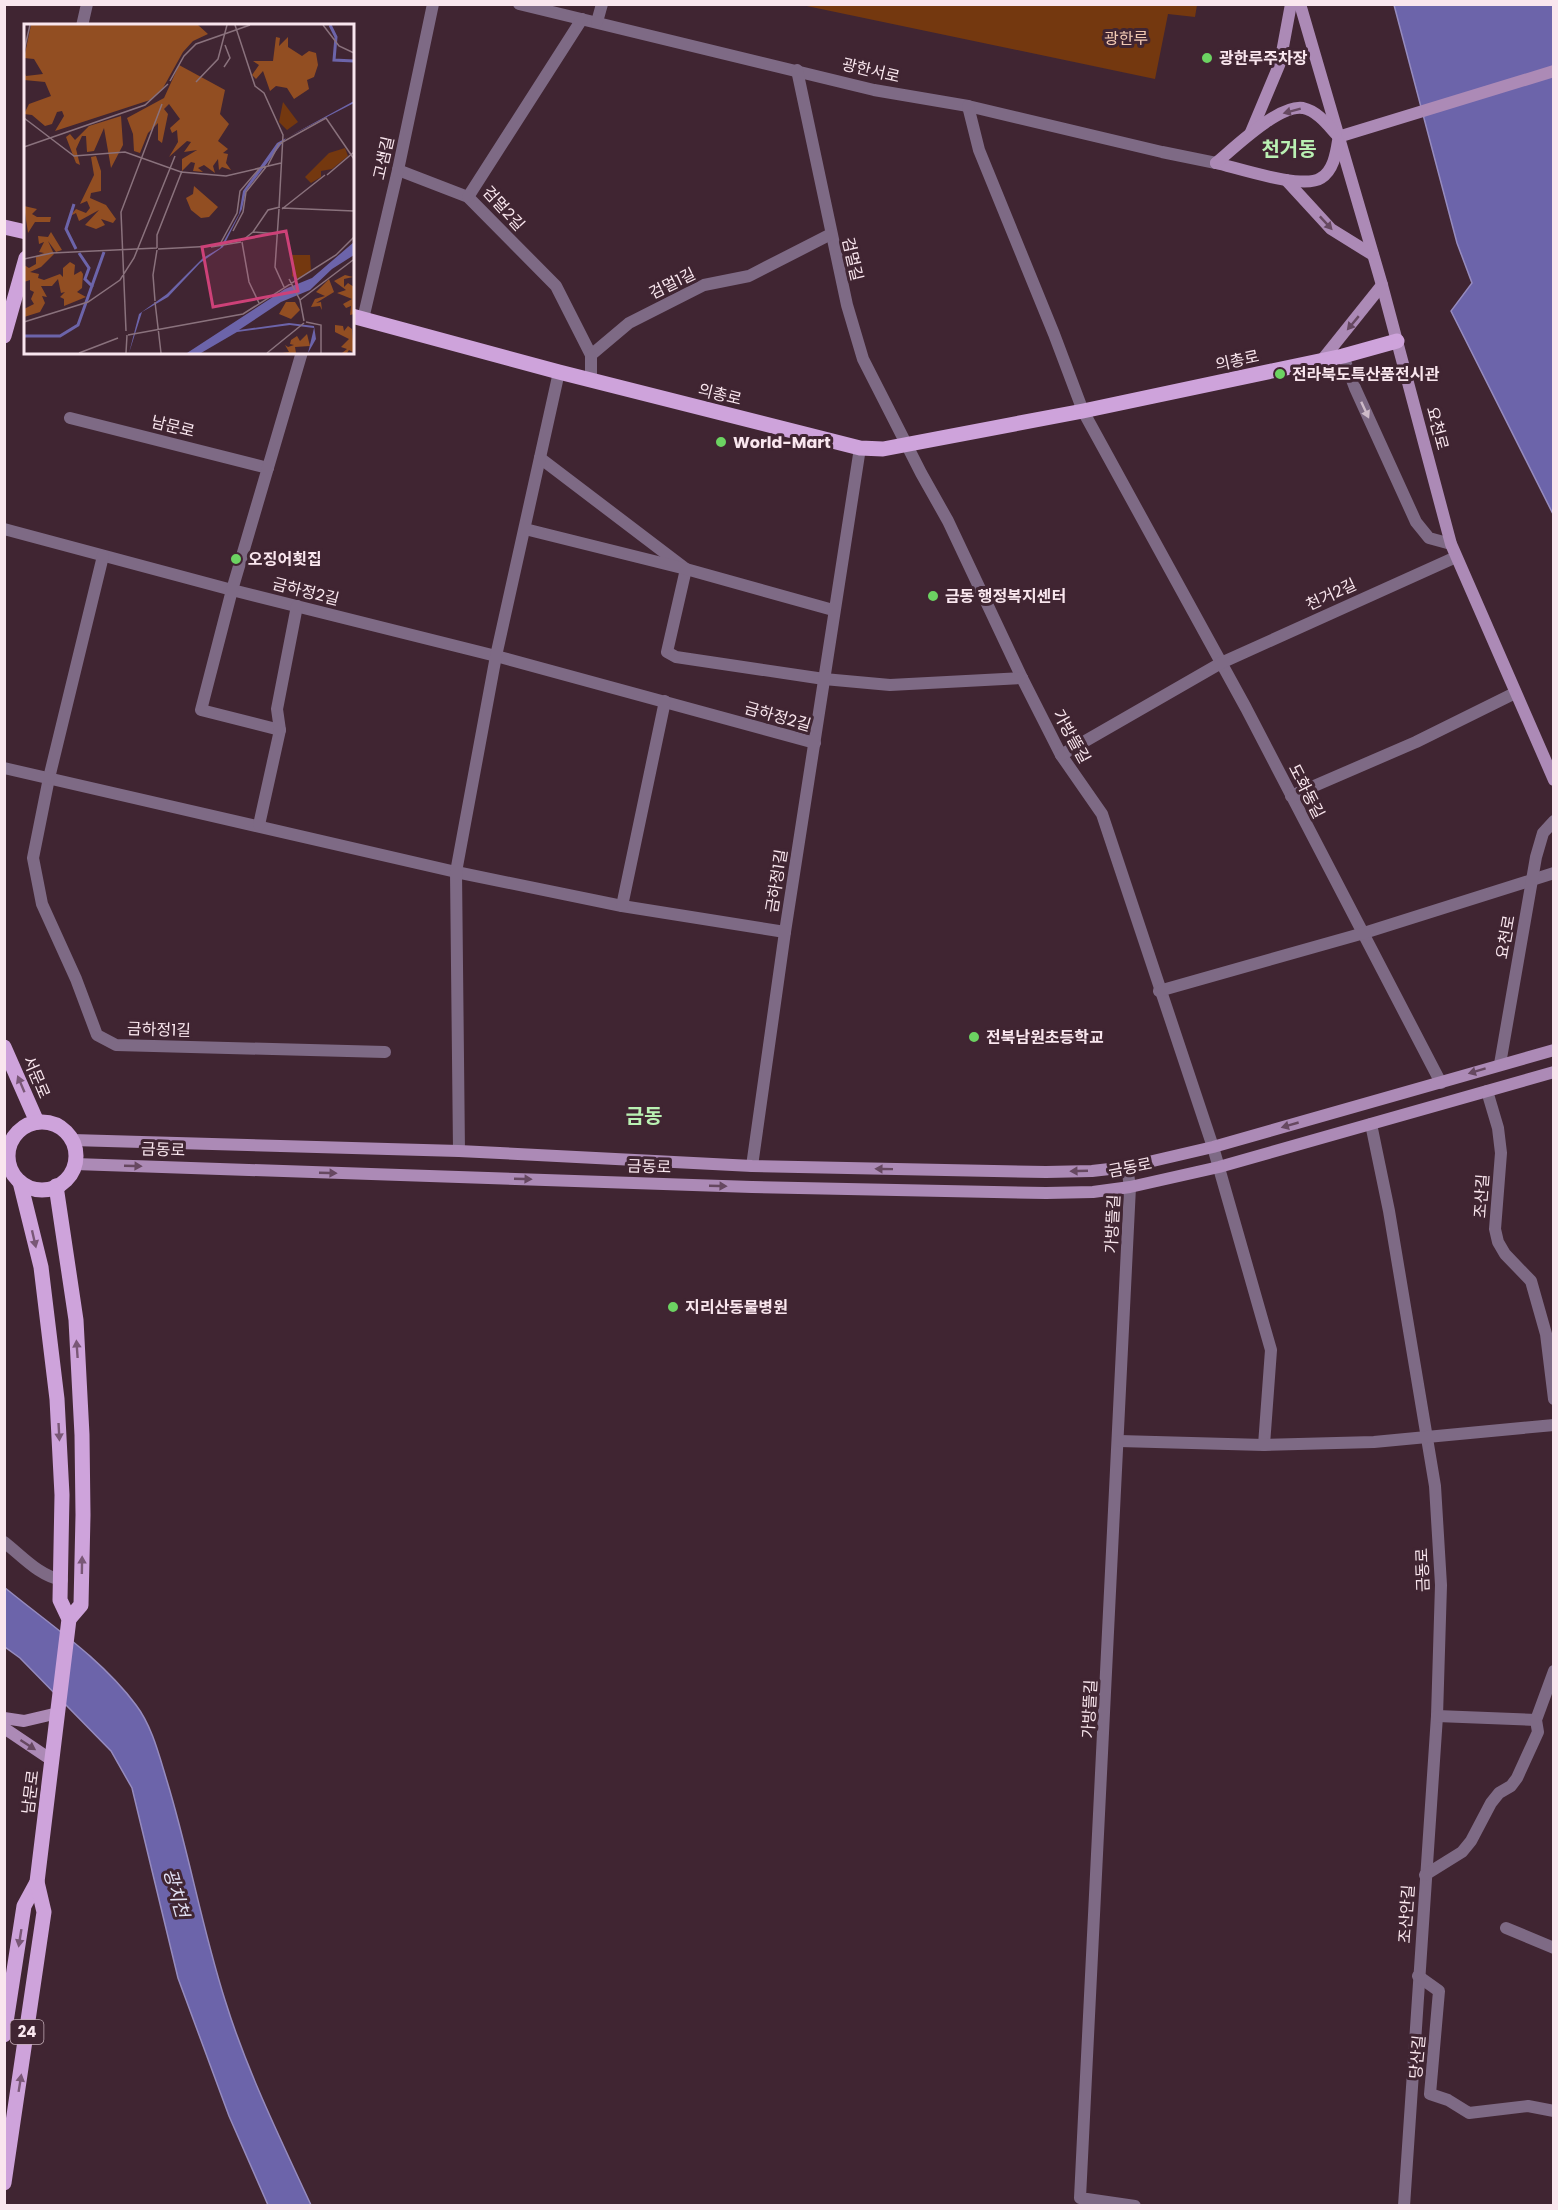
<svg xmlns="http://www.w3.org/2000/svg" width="1558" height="2210" font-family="Poppins,'Noto Sans KR',sans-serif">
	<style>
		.green { fill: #74380f }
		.water { fill: #6c64aa; stroke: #968bbe; stroke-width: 1.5 }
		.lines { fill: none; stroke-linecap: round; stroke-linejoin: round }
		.street { stroke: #7e6a85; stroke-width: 12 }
		.secondary { stroke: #ac8ab6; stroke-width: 12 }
		.primary { stroke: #cea3db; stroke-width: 15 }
		.oneway { fill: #664860 }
		.oneway2 { fill: #cebbc9 }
		.oneway3 { fill: #795776 }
		.poi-dot { fill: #6cd362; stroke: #402532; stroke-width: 2 }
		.labels { text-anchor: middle; stroke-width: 6; stroke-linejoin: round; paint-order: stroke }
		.shield { fill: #402532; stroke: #c2acb6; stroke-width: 1.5 }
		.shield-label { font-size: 15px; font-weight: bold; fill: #f9e6ee }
		.park-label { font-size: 16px; fill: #f2c9b3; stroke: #402532 }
		.poi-label { font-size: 16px; font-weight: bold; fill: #f9e6ee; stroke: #402532; text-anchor: start }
		.street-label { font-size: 16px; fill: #f9e6ee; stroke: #402532 }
		.water-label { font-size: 18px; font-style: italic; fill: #e3e2f6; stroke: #402532 }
		.quarter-label { font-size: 20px; font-weight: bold; fill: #baf1b3; stroke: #402532 }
		.inset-river { fill: none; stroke: #6c64aa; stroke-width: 3 }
		.inset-road { fill: none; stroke: #8a727d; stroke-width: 1.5 }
		.view { fill: #cd4178; fill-opacity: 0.15; stroke: #cd4178; stroke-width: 3 }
		.inset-edge { fill: none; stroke: #f9e6ee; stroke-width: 3 }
	</style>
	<rect width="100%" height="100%" fill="#402532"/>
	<!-- green -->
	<path class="green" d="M 802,5 L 1197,5 L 1195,17 L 1168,14 L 1155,79 Z"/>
	<!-- water -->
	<g class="water">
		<path d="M 1394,5 L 1553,5 L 1553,514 L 1451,311 L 1472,283 L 1457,243 Z"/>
		<path d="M 4,1587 C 49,1624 101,1658 136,1705 C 152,1726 159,1755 167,1781 C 189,1853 202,1928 225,2000 C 247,2071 280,2138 311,2205 L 268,2205 L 229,2116 L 178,1978 L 132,1788 L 111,1751 L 20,1658 L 5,1647 Z"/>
	</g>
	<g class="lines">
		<!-- street -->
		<g class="street">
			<path d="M 519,4 L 874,90 L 968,106 L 1162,152 L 1216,163"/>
			<path d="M 597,22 L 602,4"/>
			<path d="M 82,26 L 87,4"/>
			<path d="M 797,70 L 847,305 L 863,359 L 921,473 L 948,521 L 1022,678 L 1061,755 L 1102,814 L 1213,1147 L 1271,1350 L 1264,1445"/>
			<path d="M 968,106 L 979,150 L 1054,334 L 1083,411 L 1246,708 L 1441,1083"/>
			<path d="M 398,170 L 468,197 L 556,286 L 591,355"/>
			<path d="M 468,197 L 582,19"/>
			<path d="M 363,319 L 398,170 L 433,4"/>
			<path d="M 1343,356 L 1355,388 L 1416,522 L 1429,538 L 1451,544"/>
			<path d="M 591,379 L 591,355 L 629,323 L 704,285 L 749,276 L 831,234"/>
			<path d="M 70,418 L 268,468"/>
			<path d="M 540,458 L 686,569 L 667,652 L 676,657 L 824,679 L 890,685 L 1022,678"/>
			<path d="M 4,529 L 232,590 L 496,656 L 815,743"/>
			<path d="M 525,529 L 686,569 L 833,610"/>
			<path d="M 103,556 L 49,778 L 33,858 L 42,904 L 76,979 L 97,1035 L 116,1045 L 385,1052"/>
			<path d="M 280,730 L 201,710 L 232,590 L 302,352"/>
			<path d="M 1061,755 L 1221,663 L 1456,557"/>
			<path d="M 4,768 L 456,872 L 622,906 L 785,932"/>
			<path d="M 1291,796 L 1416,742 L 1515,693"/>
			<path d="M 259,825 L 280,730 L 277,709 L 297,606"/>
			<path d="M 622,906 L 665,701"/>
			<path d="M 1159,991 L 1364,933 L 1554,873"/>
			<path d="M 1500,1064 L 1536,857 L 1543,833 L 1554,821"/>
			<path d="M 1487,1091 L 1498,1128 L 1501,1153 L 1495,1229 L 1498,1242 L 1505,1254 L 1531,1281 L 1546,1334 L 1554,1399"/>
			<path d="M 1371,1124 L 1389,1211 L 1435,1486 L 1441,1585 L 1437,1716 L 1404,2206"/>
			<path d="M 459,1151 L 456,872 L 496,656 L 559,372"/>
			<path d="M 752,1166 L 785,932 L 860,448"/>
			<path d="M 1127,1167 L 1130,1187 L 1080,2198 L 1135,2206"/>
			<path d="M 1119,1441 L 1264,1445 L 1374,1442 L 1554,1425"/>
			<path d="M 4,1542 C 22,1556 39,1576 62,1580"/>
			<path d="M 1437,1716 L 1536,1720"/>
			<path d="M 1425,1875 L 1462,1852 L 1471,1841 L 1491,1803 L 1499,1793 L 1511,1786 L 1517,1778 L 1538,1732 L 1536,1720 L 1554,1671"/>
			<path d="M 1506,1928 L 1554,1948"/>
			<path d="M 1418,1976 L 1439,1991 L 1430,2094 L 1448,2100 L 1469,2113 L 1528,2106 L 1554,2111"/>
		</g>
		<!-- secondary -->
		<g class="secondary">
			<path d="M 1300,4 L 1382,285 L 1451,544 L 1554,780"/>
			<path d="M 1251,132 L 1280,63 L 1291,4"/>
			<path d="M 1338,137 L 1554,71"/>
			<path d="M 1216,163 C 1238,168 1303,190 1321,178 C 1333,171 1336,154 1338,141"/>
			<path d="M 1216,163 C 1234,148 1279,104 1303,108 C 1317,111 1327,124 1336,134"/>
			<path d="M 1286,180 L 1331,229 L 1373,255"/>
			<path d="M 1322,360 L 1382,285"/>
			<path d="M 72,1140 L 459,1151 L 752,1166 L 1046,1172 L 1092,1171 L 1127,1167 L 1213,1147 L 1554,1050"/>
			<path d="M 75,1164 L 752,1187 L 1046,1193 L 1093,1192 L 1130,1187 L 1219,1167 L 1554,1072"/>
			<path d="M 4,1718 L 24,1721 L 58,1713"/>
			<path d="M 4,1728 L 53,1761"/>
		</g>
		<!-- primary -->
		<g class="primary">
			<path d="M 4,227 L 26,232"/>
			<path d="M 352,316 L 559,372 L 860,448 L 883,449 L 1083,411 L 1343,356 L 1397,341"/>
			<path d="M 4,336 L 26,258"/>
			<path d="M 4,1047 L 37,1122"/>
			<circle cx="42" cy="1156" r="34"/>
			<path d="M 56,1186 L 76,1320 L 82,1435 L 83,1515 L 81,1605 L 69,1619"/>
			<path d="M 4,2035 L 24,1906 L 37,1882 L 69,1619 L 60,1600 L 62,1495 L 57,1399 L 41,1267 L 20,1182"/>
			<path d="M 4,2183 L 44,1912 L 37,1882"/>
		</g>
	</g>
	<!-- one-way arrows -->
	<defs><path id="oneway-solid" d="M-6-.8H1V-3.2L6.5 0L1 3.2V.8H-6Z" transform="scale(1.5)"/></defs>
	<g class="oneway">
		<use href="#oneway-solid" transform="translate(1292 111) rotate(165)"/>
		<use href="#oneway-solid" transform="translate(1326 223) rotate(47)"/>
		<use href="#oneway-solid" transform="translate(1353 323) rotate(130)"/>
		<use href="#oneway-solid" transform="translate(1477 1071) rotate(163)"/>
		<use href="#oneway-solid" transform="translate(1290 1125) rotate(164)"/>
		<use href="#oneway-solid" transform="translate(133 1166) rotate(2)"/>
		<use href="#oneway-solid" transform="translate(884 1169) rotate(-179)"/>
		<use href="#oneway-solid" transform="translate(1079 1171) rotate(178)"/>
		<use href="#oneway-solid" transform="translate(328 1173) rotate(2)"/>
		<use href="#oneway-solid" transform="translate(523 1179) rotate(2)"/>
		<use href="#oneway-solid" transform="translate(718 1186) rotate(2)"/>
		<use href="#oneway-solid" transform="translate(28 1745) rotate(33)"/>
	</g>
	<use class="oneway2" href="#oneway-solid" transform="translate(1365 410) rotate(65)"/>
	<g class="oneway3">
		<use href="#oneway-solid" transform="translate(21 1084) rotate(-113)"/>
		<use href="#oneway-solid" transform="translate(34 1239) rotate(77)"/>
		<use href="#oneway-solid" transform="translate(77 1349) rotate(-94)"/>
		<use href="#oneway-solid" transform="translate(59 1432) rotate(87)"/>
		<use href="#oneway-solid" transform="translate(82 1565) rotate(-89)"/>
		<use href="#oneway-solid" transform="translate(20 1938) rotate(99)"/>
		<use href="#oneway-solid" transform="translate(20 2083) rotate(-81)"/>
	</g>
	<!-- markers -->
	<g class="poi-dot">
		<circle cx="1207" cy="58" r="6"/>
		<circle cx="1280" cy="374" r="6"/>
		<circle cx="721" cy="442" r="6"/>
		<circle cx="236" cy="559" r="6"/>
		<circle cx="933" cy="596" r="6"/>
		<circle cx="974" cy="1037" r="6"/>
		<circle cx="673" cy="1307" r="6"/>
	</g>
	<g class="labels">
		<!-- shield labels -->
		<rect class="shield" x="10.5" y="2020" width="33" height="24" rx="4.5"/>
		<g class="shield-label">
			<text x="27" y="2037">24</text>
		</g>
		<!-- park labels -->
		<g class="park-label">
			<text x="1126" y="44">광한루</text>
		</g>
		<!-- poi labels -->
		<g class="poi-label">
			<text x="1219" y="64">광한루주차장</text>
			<text x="1292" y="380">전라북도특산품전시관</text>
			<text x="733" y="448">World-Mart</text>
			<text x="248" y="565">오징어횟집</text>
			<text x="945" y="602">금동 행정복지센터</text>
			<text x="986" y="1043">전북남원초등학교</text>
			<text x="685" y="1313">지리산동물병원</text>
		</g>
		<!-- street labels -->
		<g class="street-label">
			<text transform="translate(871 70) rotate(13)" y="6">광한서로</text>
			<text transform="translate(383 158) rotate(-77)" y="6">고샘길</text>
			<text transform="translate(504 208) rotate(48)" y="6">검멀2길</text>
			<text transform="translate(853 259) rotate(77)" y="6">검멀길</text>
			<text transform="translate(672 283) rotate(-26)" y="6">검멀1길</text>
			<text transform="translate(1237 360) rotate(-12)" y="6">의총로</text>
			<text transform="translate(720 394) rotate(14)" y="6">의총로</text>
			<text transform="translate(173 426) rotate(14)" y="6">남문로</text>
			<text transform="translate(1438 428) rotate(75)" y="6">요천로</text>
			<text transform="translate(306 591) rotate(14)" y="6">금하정2길</text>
			<text transform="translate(1331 594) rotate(-25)" y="6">천거2길</text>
			<text transform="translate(778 716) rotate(16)" y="6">금하정2길</text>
			<text transform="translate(1072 736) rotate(61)" y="6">가방뜰길</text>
			<text transform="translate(1307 791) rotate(63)" y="6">도화동길</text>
			<text transform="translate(776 881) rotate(-81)" y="6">금하정1길</text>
			<text transform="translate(1505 937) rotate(-80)" y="6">요천로</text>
			<text transform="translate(159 1029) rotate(2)" y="6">금하정1길</text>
			<text transform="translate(37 1077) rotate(67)" y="6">서문로</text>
			<text transform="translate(163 1149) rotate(2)" y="6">금동로</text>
			<text transform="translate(649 1166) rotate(2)" y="6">금동로</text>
			<text transform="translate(1130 1167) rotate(-11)" y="6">금동로</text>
			<text transform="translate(1481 1196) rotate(-86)" y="6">조산길</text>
			<text transform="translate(1112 1224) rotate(-87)" y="6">가방뜰길</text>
			<text transform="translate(1422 1570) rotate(-92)" y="6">금동로</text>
			<text transform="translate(1089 1709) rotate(-87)" y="6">가방뜰길</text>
			<text transform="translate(30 1792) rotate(-83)" y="6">남문로</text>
			<text transform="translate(1406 1914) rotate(-86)" y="6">조산안길</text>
			<text transform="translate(1417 2057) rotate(-85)" y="6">당산길</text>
		</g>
		<!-- water labels -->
		<g class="water-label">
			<text transform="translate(176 1893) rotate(74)" y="6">광치천</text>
		</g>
		<!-- quarter labels -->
		<g class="quarter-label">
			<text x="1289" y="156">천거동</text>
			<text x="644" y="1123">금동</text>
		</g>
	</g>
	<!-- overview -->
	<g transform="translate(24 24)">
		<rect width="330" height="330" fill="#402532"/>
		<path d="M 259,78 L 274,98 L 263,106 L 255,98 ZM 321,124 L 324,132 L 308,145 L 297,147 L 297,153 L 287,159 L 281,153 L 305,129 ZM 268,231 L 286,231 L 287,246 L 273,255 L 268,252 Z" fill="#74380f"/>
		<path d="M 7,1 L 174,1 L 184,10 L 169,17 L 159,28 L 139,64 L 126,76 L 31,107 L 40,92 L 38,87 L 33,88 L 28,100 L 21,102 L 8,91 L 0,90 L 5,80 L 27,72 L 21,58 L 0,56 L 0,48 L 2,52 L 19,50 L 10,35 L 0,34 ZM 252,13 L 256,14 L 255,22 L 264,13 L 264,23 L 278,32 L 285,27 L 292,29 L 294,41 L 290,53 L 283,56 L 285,65 L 270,75 L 263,64 L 252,62 L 246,67 L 239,47 L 232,55 L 228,51 L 235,41 L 229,37 L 249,37 ZM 155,41 L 201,66 L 196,90 L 205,100 L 194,117 L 204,125 L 199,129 L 204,130 L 202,139 L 207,146 L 198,143 L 195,146 L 194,135 L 189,142 L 191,149 L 180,141 L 174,144 L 179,148 L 169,147 L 171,139 L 167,138 L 158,147 L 158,135 L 173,126 L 160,128 L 167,118 L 163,117 L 145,133 L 154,118 L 153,106 L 148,109 L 146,104 L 156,95 L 145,80 L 140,85 L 144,90 L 138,119 L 134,116 L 134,99 L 124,109 L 116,129 L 110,127 L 109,110 L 103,94 L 140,74 ZM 97,92 L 99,121 L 87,144 L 80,104 L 70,127 L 63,128 L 62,112 L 58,112 L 52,125 L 56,141 L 52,139 L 42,113 L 46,110 L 51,116 L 65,102 ZM 72,132 L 77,147 L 77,167 L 67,169 L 66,174 L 82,181 L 92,195 L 89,199 L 77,195 L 81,201 L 72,205 L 61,201 L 75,186 L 55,197 L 52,189 L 46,192 L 52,185 L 62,189 L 66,184 L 63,177 L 56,180 L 70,151 L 67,133 ZM 170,162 L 194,183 L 185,193 L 177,194 L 167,186 L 162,174 L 169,170 ZM 0,182 L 13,185 L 8,190 L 13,193 L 27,193 L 26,198 L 11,198 L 4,209 ZM 27,208 L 38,226 L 32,228 L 24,217 L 30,230 L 17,243 L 6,248 L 15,250 L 14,254 L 20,256 L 36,250 L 39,253 L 39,244 L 46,238 L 51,241 L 50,251 L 57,247 L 59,250 L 58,264 L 53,268 L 62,273 L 40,282 L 40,275 L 36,273 L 41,268 L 37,269 L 34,255 L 28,262 L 17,262 L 23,273 L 18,272 L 21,279 L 16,288 L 0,293 L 0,285 L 10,280 L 7,275 L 10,268 L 6,266 L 6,256 L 0,258 L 0,241 L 5,244 L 12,240 L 12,232 L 20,229 L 15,228 L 20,218 L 15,220 L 14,212 L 24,213 ZM 321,251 L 329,253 L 320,255 L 320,263 L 324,259 L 330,263 L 330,290 L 326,291 L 327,282 L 322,284 L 319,280 L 328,275 L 313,269 L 322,266 L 310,257 ZM 305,255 L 310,268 L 292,279 L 297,278 L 298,286 L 296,282 L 287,283 L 291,275 L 301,272 L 292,268 ZM 262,278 L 271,278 L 276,286 L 267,295 L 255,290 ZM 311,301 L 319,302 L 320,307 L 324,302 L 328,305 L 330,329 L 325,326 L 323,329 L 318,329 L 323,325 L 317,323 L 325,315 L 311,308 ZM 283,310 L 286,322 L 271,323 L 272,329 L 258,329 L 265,328 L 261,321 L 264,323 L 270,321 L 266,320 L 267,316 L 273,312 L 276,317 Z" fill="#924e22"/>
		<path d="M 330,77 L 330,79 L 262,114 L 222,167 L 218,185 L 199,223 L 176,239 L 144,273 L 118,288 L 105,329 L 115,290 L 143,270 L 179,234 L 196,224 L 215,190 L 219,167 L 253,119 ZM 330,218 L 330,231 L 308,245 L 286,266 L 257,278 L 215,306 L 265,299 L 290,302 L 292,315 L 284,329 L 290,304 L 266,301 L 213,308 L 177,329 L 163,329 L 261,265 L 288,254 Z" fill="#6c64aa"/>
		<path class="inset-river" d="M 306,1 L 312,13 L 310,36 L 330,37M 50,180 L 42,205 L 52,225M 55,229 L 65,244 L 61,255 L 69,263M 0,312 L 36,312 L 54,301 L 80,228"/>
		<path class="inset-road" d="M 211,1 L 231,62 L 240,69 L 259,111 L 255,184M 299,1 L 315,22 L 330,29M 0,27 L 6,1M 200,43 L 206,34 L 201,21M 146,57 L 160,32 L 172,20 L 226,1M 172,58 L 194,35 L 203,1M 0,94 L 50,132 L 101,128 L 157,148 L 202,152 L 257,139M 0,123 L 121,81 L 144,60M 244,141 L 255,120 L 302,94 L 330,135M 303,151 L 330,128M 258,184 L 330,187M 255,185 L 251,243 L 260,263M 258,185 L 301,151M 209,207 L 219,188 L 222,168 L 242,143M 229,208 L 244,186 L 256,183M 219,216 L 229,208 L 254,210M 218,218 L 225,258 L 235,279M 195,222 L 213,189 L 216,167 L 235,145M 187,223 L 217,218M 133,224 L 133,211 L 158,147M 134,225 L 190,222M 0,235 L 28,229 L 133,224M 265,255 L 276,276M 131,277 L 129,251 L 133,226M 131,278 L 137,329M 280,297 L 276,276 L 329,236M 0,298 L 64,278 L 96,256 L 110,234 L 151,132M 282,298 L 297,301 L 297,329M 102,307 L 97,188 L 138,80M 104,311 L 219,290 L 312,231 L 330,213M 55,329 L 94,314M 102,329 L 103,311M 243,329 L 280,299"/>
		<path class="view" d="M 262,207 L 274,267 L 189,283 L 178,223 Z"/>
		<rect width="330" height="330" class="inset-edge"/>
	</g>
	<!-- border -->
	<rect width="1558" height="2210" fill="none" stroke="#f9e6ee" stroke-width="12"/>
</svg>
